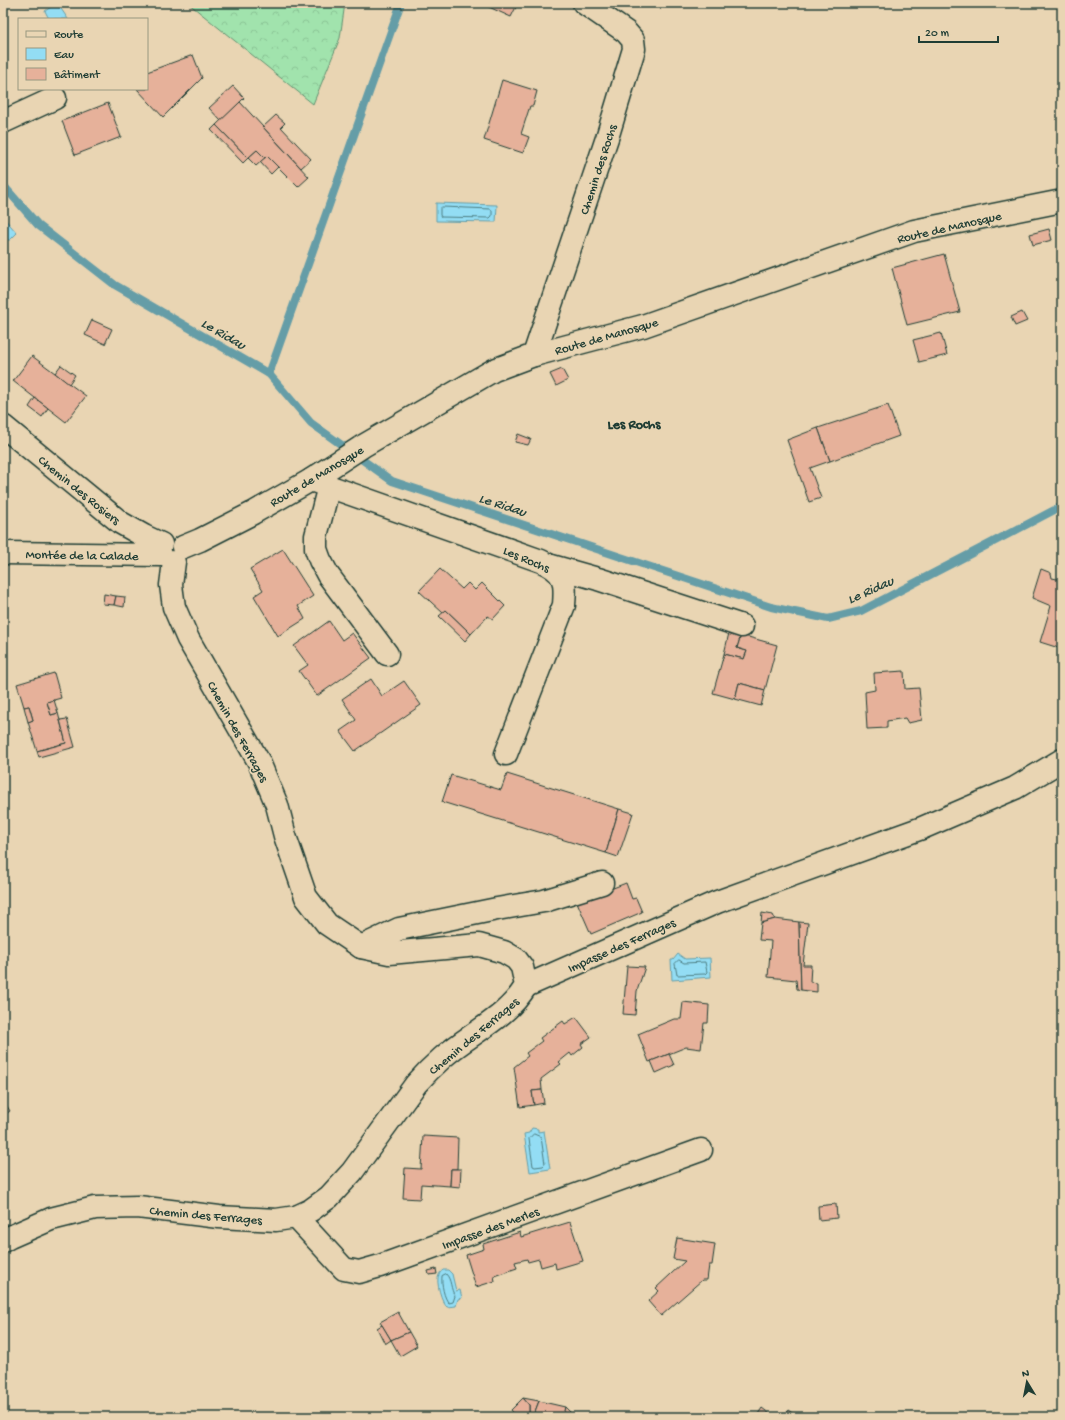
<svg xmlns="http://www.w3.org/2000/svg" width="1065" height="1420" font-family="'Gochi Hand',sans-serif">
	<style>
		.forest { fill: url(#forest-crowns); stroke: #609070 }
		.water { fill: #93ddf4; stroke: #659da7 }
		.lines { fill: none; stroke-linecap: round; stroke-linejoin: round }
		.shore { stroke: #4d7d81; stroke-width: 1 }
		.stream { stroke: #659da7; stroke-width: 8 }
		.building { fill: #e6b19a; stroke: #1f3d34 }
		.minor-casing { stroke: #1f3d34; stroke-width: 25 }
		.minor { stroke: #e9d5b3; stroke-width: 22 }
		.labels { text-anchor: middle; stroke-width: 3.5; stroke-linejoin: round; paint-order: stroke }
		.street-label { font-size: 13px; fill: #1f3d34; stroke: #e9d5b3 }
		.water-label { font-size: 14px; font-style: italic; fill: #25453e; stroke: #e9d5b3 }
		.neighbourhood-label { font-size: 14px; font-weight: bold; fill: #1f3d34; stroke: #e9d5b3 }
	</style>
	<defs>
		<pattern id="forest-crowns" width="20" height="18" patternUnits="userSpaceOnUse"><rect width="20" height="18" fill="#a1e3ad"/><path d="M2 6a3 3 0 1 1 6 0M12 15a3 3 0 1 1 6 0" fill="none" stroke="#8ac495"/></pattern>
	</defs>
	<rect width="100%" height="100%" fill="#e9d5b3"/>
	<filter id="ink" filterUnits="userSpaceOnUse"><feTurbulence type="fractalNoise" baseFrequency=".025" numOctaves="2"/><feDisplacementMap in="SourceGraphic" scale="8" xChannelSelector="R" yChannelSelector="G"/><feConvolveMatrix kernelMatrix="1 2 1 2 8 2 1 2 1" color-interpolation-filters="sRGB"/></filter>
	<g filter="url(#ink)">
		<!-- forest -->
		<path class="forest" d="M 188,3 L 345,3 L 340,38 L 313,104 Z"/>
		<!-- water -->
		<g class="water">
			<path d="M 57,3 L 68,19 L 49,19 L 45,11 Z"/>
			<path d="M 436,203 L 497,205 L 496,222 L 436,221 Z"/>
			<path d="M 3,217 L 17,233 L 10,240 L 8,240 L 3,236 Z"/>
			<path d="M 678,954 L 685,959 L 710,958 L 711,977 L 672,980 L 671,960 L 673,960 Z"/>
			<path d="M 532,1128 L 538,1129 L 538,1132 L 544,1131 L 550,1169 L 530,1172 L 524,1134 L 529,1133 Z"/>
			<path d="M 443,1270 L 448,1270 L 452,1274 L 456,1291 L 460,1290 L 462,1298 L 458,1299 L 456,1306 L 447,1307 C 442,1303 435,1281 439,1275 C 440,1272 441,1272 443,1270 Z"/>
		</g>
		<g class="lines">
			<!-- shore -->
			<g class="shore">
				<path d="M 442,207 L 491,209 L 492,211 L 492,216 L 490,218 L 441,217 L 440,215 L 440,209 Z"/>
				<path d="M 679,960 L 684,963 L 705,962 L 707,972 L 705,974 L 677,975 L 675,964 Z"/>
				<path d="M 534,1134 L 541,1137 L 545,1164 L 543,1166 L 535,1167 L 533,1166 L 529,1139 Z"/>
				<path d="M 446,1274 C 452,1280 450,1289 455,1296 L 453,1302 L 449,1303 C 444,1299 441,1283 442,1276 Z"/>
			</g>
			<!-- stream -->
			<g class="stream">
				<path d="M 3,185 L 38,225 L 115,285 L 269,374 L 311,423 L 392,481 L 771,607 L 828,619 L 861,611 L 1062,506"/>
				<path d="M 269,374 L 401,3"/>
			</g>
		</g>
		<!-- building -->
		<g class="building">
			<path d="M 83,3 L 91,3 L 85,7 Z"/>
			<path d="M 480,3 L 518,3 L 511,17 Z"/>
			<path d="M 193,55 L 202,78 L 163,117 L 137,89 L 147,89 L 147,72 Z"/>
			<path d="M 502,80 L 537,91 L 533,106 L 530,106 L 521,134 L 529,137 L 523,153 L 484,140 Z"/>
			<path d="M 233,86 L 244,98 L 221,121 L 209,108 Z"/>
			<path d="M 240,102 L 309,177 L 298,187 L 267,156 L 265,158 L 257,150 L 248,158 L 216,125 Z"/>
			<path d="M 108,103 L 121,137 L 75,155 L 62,121 Z"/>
			<path d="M 276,115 L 285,123 L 281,127 L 311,159 L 301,168 L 263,127 Z"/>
			<path d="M 216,125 L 248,158 L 243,163 L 211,130 Z"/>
			<path d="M 257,150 L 265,158 L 256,166 L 248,158 Z"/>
			<path d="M 267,156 L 278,167 L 271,174 L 260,162 Z"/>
			<path d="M 1049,229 L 1052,240 L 1033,245 L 1030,234 Z"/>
			<path d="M 944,254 L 960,312 L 907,325 L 892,268 Z"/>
			<path d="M 1022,312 L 1027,321 L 1015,326 L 1011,317 Z"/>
			<path d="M 92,320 L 112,329 L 105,344 L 85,335 Z"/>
			<path d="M 941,333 L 947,355 L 919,362 L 913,340 Z"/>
			<path d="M 32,356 L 86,396 L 66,422 L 13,381 Z"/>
			<path d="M 61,365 L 75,375 L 69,384 L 55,373 Z"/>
			<path d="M 562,369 L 568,380 L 556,386 L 550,374 Z"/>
			<path d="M 35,398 L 48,408 L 42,417 L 29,407 Z"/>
			<path d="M 888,405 L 899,436 L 830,461 L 818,428 Z"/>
			<path d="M 818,428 L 830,461 L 810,468 L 821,498 L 809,502 L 787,440 Z"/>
			<path d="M 518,434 L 531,439 L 528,445 L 515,442 Z"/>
			<path d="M 283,549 L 313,596 L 298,606 L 305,619 L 278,636 L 254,596 L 263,590 L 250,569 Z"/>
			<path d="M 440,569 L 462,589 L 468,583 L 475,590 L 482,583 L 505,606 L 493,619 L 488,616 L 471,634 L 446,610 L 443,613 L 419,591 Z"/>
			<path d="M 1041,569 L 1051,573 L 1052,578 L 1062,580 L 1062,649 L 1040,642 L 1051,606 L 1032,598 Z"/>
			<path d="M 104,594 L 116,596 L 114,605 L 103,604 Z"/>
			<path d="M 116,596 L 125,597 L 124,607 L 114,605 Z"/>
			<path d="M 446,610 L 471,634 L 465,641 L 439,616 Z"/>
			<path d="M 329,621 L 342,640 L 352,633 L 371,658 L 317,696 L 299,671 L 308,665 L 294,646 Z"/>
			<path d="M 729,633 L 741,635 L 737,648 L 747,651 L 744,659 L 724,654 Z"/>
			<path d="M 741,635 L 777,645 L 765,690 L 739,683 L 735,699 L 713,693 L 724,654 L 744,659 L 747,651 L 737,648 Z"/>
			<path d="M 904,671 L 905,689 L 919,688 L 922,720 L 908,723 L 905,718 L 887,721 L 887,728 L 867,729 L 865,692 L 875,690 L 874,673 Z"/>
			<path d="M 54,673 L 61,698 L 47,702 L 51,715 L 58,713 L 66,743 L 37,751 L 28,722 L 33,720 L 29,706 L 24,707 L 17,684 Z"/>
			<path d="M 371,679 L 382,696 L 404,681 L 421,705 L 355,751 L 340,731 L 356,720 L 342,699 Z"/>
			<path d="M 739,683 L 765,690 L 761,706 L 735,699 Z"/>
			<path d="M 54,700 L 58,713 L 51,715 L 47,702 Z"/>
			<path d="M 29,706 L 33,720 L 28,722 L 24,707 Z"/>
			<path d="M 67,719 L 75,747 L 39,757 L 37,751 L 66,743 L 60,720 Z"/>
			<path d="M 507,774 L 619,809 L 606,853 L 442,802 L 451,775 L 501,790 Z"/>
			<path d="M 619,809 L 633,813 L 618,857 L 606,853 Z"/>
			<path d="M 626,883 L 632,899 L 636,898 L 642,912 L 591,934 L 577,902 Z"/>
			<path d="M 762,913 L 773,915 L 775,919 L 761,923 Z"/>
			<path d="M 775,919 L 799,922 L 801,990 L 797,989 L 796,980 L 768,977 L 771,941 L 759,940 L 761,923 Z"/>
			<path d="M 799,922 L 808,923 L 803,965 L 811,965 L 810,982 L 817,983 L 817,992 L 801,990 Z"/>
			<path d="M 627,966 L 645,967 L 637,991 L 635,1015 L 623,1014 Z"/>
			<path d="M 683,1002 L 709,1005 L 708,1023 L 704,1023 L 701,1049 L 686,1047 L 649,1062 L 638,1034 L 674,1019 L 681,1019 Z"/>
			<path d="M 576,1017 L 591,1037 L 581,1044 L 583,1047 L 572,1056 L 570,1053 L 559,1062 L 561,1064 L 541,1079 L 542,1090 L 532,1091 L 534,1105 L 520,1107 L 514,1067 L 528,1056 L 526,1053 L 542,1041 L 540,1038 L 563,1021 L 565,1024 Z"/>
			<path d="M 669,1054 L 674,1065 L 656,1073 L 651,1061 Z"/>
			<path d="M 542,1090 L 544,1103 L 534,1105 L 532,1091 Z"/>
			<path d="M 3,1100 L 10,1111 L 3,1116 Z"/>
			<path d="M 423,1136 L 458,1138 L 457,1169 L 451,1169 L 450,1186 L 421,1184 L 420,1199 L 403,1198 L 405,1168 L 421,1169 Z"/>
			<path d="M 451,1169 L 461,1169 L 460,1187 L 450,1186 Z"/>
			<path d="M 836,1204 L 837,1218 L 819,1220 L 818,1206 Z"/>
			<path d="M 570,1222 L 583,1261 L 556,1269 L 555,1263 L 541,1267 L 539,1259 L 528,1262 L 527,1259 L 515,1262 L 517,1268 L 494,1276 L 495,1281 L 476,1287 L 466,1255 L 484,1249 L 483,1244 L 520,1232 L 521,1237 Z"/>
			<path d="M 677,1238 L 715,1244 L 712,1265 L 709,1265 L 707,1280 L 702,1280 L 661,1316 L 648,1301 L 659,1291 L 656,1288 L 685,1261 L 673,1259 Z"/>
			<path d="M 436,1269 L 437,1274 L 429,1275 L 428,1271 Z"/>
			<path d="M 398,1312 L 409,1332 L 391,1340 L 380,1322 Z"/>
			<path d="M 382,1325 L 391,1340 L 385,1344 L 377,1328 Z"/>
			<path d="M 409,1332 L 417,1346 L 400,1356 L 391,1340 Z"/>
			<path d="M 523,1398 L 539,1401 L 534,1414 L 529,1414 L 529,1405 Z"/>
			<path d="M 523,1398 L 529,1405 L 529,1414 L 534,1414 L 539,1401 L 565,1407 L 563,1416 L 567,1417 L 517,1417 L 511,1410 Z"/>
			<path d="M 565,1407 L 575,1417 L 563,1416 Z"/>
			<path d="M 762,1408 L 774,1417 L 756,1417 Z"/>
			<path d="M 788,1410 L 798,1417 L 783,1417 Z"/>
		</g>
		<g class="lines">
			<defs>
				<g id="minor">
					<path d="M 3,122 L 55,98"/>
					<path d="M 534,355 L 607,138 L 634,49 L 633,40 L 626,32 L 584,3"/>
					<path d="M 3,426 L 121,523 L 144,536 L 161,544"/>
					<path d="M 311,480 L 541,561 C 565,572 566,581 564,605 L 506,754"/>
					<path d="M 329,486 L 316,536 L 316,549 L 320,560 L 328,575 L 387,654"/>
					<path d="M 183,547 L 200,540 L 253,513 L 311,480 L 363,446 L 494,370 L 534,355 L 643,326 L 914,231 L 1062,201"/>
					<path d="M 3,553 L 161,555"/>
					<path d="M 552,566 L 598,579 L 742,626"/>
					<path d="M 361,947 L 399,929 L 497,909 L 544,901 L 602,883"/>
					<path d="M 526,986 L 717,902 L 922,828 L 1015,788 L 1062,760"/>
					<path d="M 296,1217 L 344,1269 L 359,1272 L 380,1266 L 701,1150"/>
					<path d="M 3,1241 L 10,1237 L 51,1219 L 95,1208 L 138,1207 L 219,1217 L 276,1220 L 296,1217 L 311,1210 L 329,1197 L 352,1172 L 416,1084 C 424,1075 433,1066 442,1058 C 469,1034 507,1018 526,986 L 522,967 L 516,959 L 504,952 L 479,945 L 389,953 L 361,947 L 327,924 L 306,897 L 285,836 L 277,805 L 259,762 L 188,639 L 174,607 L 171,585 L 174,562"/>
				</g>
			</defs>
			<!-- minor casing -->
			<use href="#minor" class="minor-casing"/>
			<!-- minor -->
			<use href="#minor" class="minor"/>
		</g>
	</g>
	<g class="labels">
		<!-- street labels -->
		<g class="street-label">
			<text transform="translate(597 169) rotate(-72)" y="5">Chemin des Rochs</text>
			<text transform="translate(949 226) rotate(-13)" y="5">Route de Manosque</text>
			<text transform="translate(606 335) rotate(-16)" y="5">Route de Manosque</text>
			<text transform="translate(316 475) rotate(-31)" y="5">Route de Manosque</text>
			<text transform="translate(80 489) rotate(39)" y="5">Chemin des Rosiers</text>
			<text transform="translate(82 554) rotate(1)" y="5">Montée de la Calade</text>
			<text transform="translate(527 558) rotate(23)" y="5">Les Rochs</text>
			<text transform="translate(239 731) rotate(61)" y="5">Chemin des Ferrages</text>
			<text transform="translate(621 944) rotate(-24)" y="5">Impasse des Ferrages</text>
			<text transform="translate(473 1035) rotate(-40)" y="5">Chemin des Ferrages</text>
			<text transform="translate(206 1214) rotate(5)" y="5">Chemin des Ferrages</text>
			<text transform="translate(490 1227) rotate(-20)" y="5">Impasse des Merles</text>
		</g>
		<!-- water labels -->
		<g class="water-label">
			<text transform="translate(224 333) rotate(30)" y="5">Le Ridau</text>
			<text transform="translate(503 504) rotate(18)" y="5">Le Ridau</text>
			<text transform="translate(870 589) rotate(-24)" y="5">Le Ridau</text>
		</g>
		<!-- neighbourhood labels -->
		<g class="neighbourhood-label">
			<text x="634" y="428">Les Rochs</text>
		</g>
	</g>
	<!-- margin -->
	<rect width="1065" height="1420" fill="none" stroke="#e9d5b3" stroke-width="16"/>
	<rect x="8" y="8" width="1049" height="1404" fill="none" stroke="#1f3d34" stroke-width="1.5" filter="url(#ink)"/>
	<!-- legend -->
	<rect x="18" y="18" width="130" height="72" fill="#e9d5b3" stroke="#989880"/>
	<rect x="26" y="31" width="20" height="6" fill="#e9d5b3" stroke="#989880"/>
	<text x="54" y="38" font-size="12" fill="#1f3d34">Route</text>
	<rect x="26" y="48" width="20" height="12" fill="#93ddf4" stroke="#989880"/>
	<text x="54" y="58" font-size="12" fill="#1f3d34">Eau</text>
	<rect x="26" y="68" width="20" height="12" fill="#e6b19a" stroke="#989880"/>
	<text x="54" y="78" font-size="12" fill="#1f3d34">Bâtiment</text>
	<!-- north arrow -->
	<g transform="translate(1027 1382) rotate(350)" stroke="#e9d5b3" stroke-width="3" paint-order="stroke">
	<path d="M0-3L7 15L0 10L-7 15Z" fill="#1f3d34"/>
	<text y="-6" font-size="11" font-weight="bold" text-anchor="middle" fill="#1f3d34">N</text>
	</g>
	<!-- scale -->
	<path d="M919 36v6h79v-6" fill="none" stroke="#1f3d34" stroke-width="2"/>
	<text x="925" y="36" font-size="12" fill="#1f3d34" stroke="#e9d5b3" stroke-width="3" paint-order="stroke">20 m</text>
</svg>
